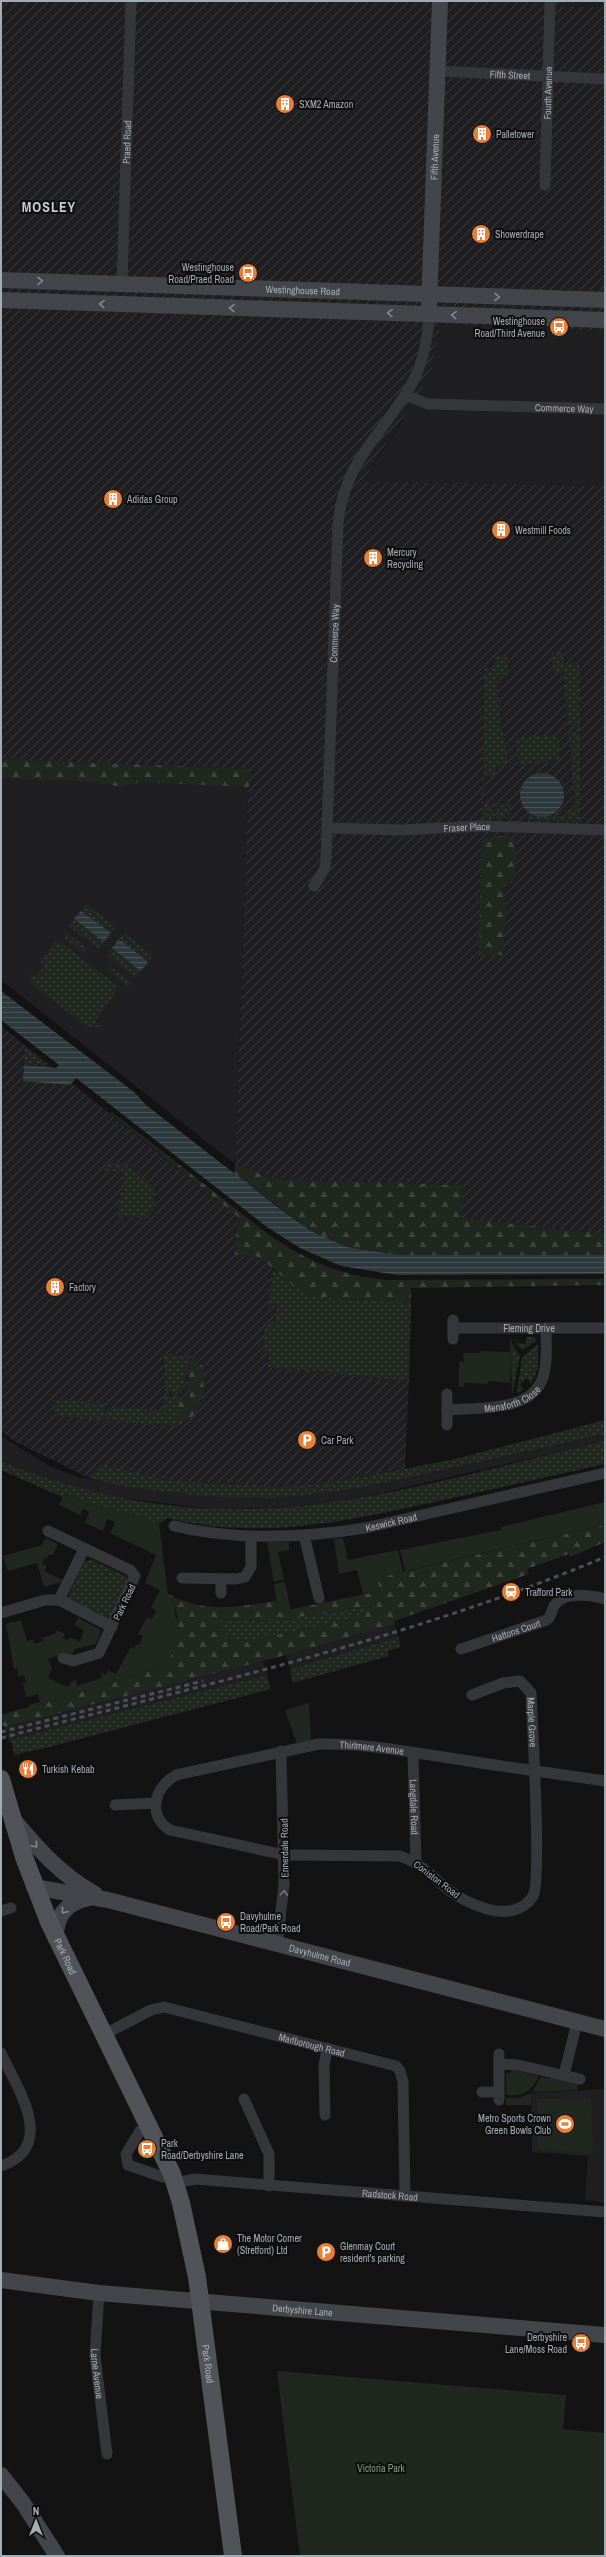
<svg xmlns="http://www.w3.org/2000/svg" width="606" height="2557" font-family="'Archivo Narrow',sans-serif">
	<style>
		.built { fill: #1f1f21 }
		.industrial { fill: url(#industrial-furrows) }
		.grass { fill: url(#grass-dots) }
		.forest { fill: url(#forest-firs); fill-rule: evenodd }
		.green { fill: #20271f }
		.water { fill: url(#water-rules) }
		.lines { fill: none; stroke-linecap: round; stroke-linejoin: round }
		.street { stroke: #343639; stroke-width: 11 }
		.secondary { stroke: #424549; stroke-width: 16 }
		.primary { stroke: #505458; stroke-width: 18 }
		.rail { stroke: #4b4e52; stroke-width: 3; stroke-dasharray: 5 4; stroke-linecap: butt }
		.oneway { stroke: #82898f }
		.oneway2 { stroke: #72777d }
		.labels { text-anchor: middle; stroke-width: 4; stroke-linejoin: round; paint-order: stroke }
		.street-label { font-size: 10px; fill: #a5adb4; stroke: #0e0e0f }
		.poi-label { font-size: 10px; fill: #a5adb4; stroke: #0e0e0f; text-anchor: start }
		.park-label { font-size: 10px; fill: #839e7d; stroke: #0e0e0f }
		.district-label { font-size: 14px; font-weight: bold; letter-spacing: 1px; fill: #c6cbd0; stroke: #0e0e0f }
	</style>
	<defs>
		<pattern id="industrial-furrows" width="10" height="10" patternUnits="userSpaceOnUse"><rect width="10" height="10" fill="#1f1f21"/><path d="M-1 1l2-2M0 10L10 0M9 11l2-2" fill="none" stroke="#3d3d3f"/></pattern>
		<pattern id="grass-dots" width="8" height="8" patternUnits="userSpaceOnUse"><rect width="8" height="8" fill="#20271f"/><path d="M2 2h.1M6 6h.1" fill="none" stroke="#3d443d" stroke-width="1.8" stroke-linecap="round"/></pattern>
		<pattern id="forest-firs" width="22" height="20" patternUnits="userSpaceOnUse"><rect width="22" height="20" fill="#20271f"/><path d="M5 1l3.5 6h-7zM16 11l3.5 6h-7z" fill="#3d443d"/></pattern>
		<pattern id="water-rules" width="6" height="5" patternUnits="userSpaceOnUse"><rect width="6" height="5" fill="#2d393c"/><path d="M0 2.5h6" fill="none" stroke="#485356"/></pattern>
	</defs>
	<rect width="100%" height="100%" fill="#131314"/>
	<!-- built -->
	<g class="built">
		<path d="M 558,1 L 605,1 L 605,7 L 558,6 Z"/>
		<path d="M 444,324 L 605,331 L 605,486 L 363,481 L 401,423 L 440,328 Z"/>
		<path d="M 1,759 L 249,769 L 235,1164 L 1,980 Z"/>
		<path d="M 605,1434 L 605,1441 L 381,1493 L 333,1502 L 273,1508 L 214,1509 L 114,1497 L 74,1488 L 1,1461 L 1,1436 L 51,1467 L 79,1477 L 116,1485 L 215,1497 L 379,1484 Z"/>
		<path d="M 395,1624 L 398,1637 L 290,1669 L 286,1655 Z"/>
		<path d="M 263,1661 L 267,1675 L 177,1698 L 8,1740 L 5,1727 Z"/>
		<path d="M 605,2089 L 605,2203 L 585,2200 L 588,2156 L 532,2152 L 531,2093 Z"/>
	</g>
	<!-- industrial -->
	<g class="industrial">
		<path d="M 1,1 L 558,1 L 558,6 L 605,7 L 605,331 L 444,324 L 440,328 L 430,375 L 363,481 L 605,486 L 605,1234 L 462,1218 L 462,1185 L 273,1179 L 235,1164 L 249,769 L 1,759 Z"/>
		<path d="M 1,1026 L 238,1217 L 235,1255 L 260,1257 L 273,1270 L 270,1304 L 278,1305 L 276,1323 L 263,1352 L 269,1352 L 268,1367 L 409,1381 L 405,1468 L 324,1484 L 280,1487 L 165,1480 L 101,1464 L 89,1478 L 16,1442 L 1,1431 Z"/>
	</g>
	<!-- grass -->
	<g class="grass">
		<path d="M 564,652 L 564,664 L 579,662 L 580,822 L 528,820 L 530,813 L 534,815 L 550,815 L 553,817 L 557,813 L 565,818 L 575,804 L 569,732 L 577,731 L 577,725 L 568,725 L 564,671 L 553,672 L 551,653 Z"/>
		<path d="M 507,656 L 508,676 L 497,677 L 500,723 L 506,743 L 507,765 L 496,766 L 496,775 L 485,776 L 483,805 L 494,804 L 494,819 L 482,819 L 485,669 L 495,668 L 495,657 Z"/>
		<path d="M 556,735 L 559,740 L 559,760 L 522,764 L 519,762 L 516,741 L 518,738 Z"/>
		<path d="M 510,803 L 510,813 L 506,818 L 497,819 L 497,804 Z"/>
		<path d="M 86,904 L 116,927 L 111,933 L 81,911 Z"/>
		<path d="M 74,919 L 104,942 L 98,949 L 69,926 Z"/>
		<path d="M 66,932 L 87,948 L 84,953 L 62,936 Z"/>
		<path d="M 124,933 L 153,955 L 148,962 L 119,939 Z"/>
		<path d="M 57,939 L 119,987 L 95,1022 L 100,1026 L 97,1028 L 86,1026 L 35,987 L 30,980 L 31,973 L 36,977 L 45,965 L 40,961 Z"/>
		<path d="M 112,948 L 141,971 L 136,978 L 107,955 Z"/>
		<path d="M 110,966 L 131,983 L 128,987 L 107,970 Z"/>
		<path d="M 25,1047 L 47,1065 L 24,1063 Z"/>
		<path d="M 113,1163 L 128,1166 L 154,1188 L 154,1208 L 147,1218 L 118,1217 L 123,1172 L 105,1170 L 105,1164 Z"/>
		<path d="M 273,1270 L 306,1294 L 320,1297 L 411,1303 L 409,1381 L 268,1367 L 269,1353 L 263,1352 L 265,1326 L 269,1322 L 276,1322 L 277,1305 L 269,1304 Z"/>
		<path d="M 510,1336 L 512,1344 L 520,1356 L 512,1395 Z"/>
		<path d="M 515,1336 L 517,1343 L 526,1344 L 526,1337 L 533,1337 L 537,1340 L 523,1350 L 516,1344 Z"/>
		<path d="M 538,1344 L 538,1369 L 531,1384 L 527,1378 L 520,1384 L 523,1390 L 517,1393 L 522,1357 Z"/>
		<path d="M 165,1354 L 189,1356 L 181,1393 L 165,1392 Z"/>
		<path d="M 165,1395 L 180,1396 L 177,1426 L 106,1420 L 108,1407 L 113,1410 L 114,1407 L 163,1411 Z"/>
		<path d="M 55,1399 L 105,1404 L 104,1420 L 57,1416 L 54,1413 Z"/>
		<path d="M 605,1420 L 605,1434 L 379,1484 L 332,1492 L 273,1498 L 215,1497 L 159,1491 L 116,1485 L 89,1478 L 101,1464 L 165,1480 L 280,1487 L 323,1484 L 451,1460 Z"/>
		<path d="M 605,1441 L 605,1464 C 550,1476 495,1489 439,1501 C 348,1521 260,1541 167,1518 L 159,1524 L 142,1517 L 90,1504 L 65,1493 L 62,1497 L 1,1470 L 1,1461 C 89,1497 178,1514 274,1508 C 386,1501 496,1466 605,1441 Z"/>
		<path d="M 91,1559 L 129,1578 L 110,1619 L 108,1620 L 67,1599 L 84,1562 Z"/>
		<path d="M 381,1605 L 348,1620 L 243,1642 L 228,1637 L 222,1630 L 222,1622 L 231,1619 L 266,1622 Z"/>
		<path d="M 398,1637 L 401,1647 L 388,1651 L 389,1656 L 292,1683 L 290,1669 Z"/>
		<path d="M 267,1675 L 271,1689 L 45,1748 L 14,1755 L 12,1743 L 8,1740 Z"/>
	</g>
	<!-- forest -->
	<g class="forest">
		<path d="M 1,759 L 249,769 L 249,787 L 141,782 L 121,787 L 97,782 L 1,778 Z"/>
		<path d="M 509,836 L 516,844 L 515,881 L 502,885 L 506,902 L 503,955 L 479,955 L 481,842 L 487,837 Z"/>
		<path d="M 112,1112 L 264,1231 C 304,1260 336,1274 385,1280 L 605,1279 L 605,1285 L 411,1288 L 411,1303 L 320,1297 L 306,1294 L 295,1287 L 259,1257 L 235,1255 L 238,1217 L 110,1113 Z"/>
		<path d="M 235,1164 L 273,1179 L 463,1185 L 462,1218 L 605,1234 L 605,1255 L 397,1255 L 346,1247 L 311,1231 L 234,1174 Z"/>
		<path d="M 189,1356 L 195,1358 L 204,1368 L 203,1393 L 196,1414 L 177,1426 L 179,1399 L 189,1400 L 190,1392 L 186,1390 L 190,1372 L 186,1370 Z"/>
		<path d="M 605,1525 L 605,1542 L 570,1557 L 569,1554 L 527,1569 L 529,1574 L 394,1621 L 395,1624 L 286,1655 L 5,1727 L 1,1724 L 1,1715 L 167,1666 C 175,1646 185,1611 168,1594 C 207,1614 234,1607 276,1601 L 278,1612 L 380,1591 L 377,1578 ZM 379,1605 L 348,1620 L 243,1642 L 228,1637 L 222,1630 L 222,1622 L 231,1619 L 266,1622 Z"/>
	</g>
	<!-- green -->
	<g class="green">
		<path d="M 480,1351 L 511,1352 L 510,1383 L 488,1381 L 488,1384 L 464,1383 L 464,1387 L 459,1387 L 459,1362 L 464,1362 L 463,1353 L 480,1353 Z"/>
		<path d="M 64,1493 L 90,1504 L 142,1517 L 159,1524 L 168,1594 L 174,1602 L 176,1620 L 179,1621 L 178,1636 L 176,1636 L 174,1648 L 167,1666 L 30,1707 L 29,1705 L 40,1702 L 38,1694 L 26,1697 L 23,1684 L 20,1685 L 26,1682 L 24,1675 L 18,1677 L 17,1668 L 14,1669 L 6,1624 L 21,1620 L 27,1641 L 33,1640 L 34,1644 L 43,1641 L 42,1638 L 56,1633 L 56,1630 L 65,1634 L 63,1638 L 68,1640 L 70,1637 L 80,1642 L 84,1630 L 75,1625 L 78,1618 L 101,1630 L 96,1644 L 75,1649 L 71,1658 L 62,1654 L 48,1659 L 52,1669 L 48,1678 L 68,1687 L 71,1681 L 76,1680 L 77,1686 L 102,1678 L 101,1672 L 106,1675 L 108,1670 L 116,1674 L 131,1647 L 134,1649 L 136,1644 L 139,1645 L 143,1636 L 138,1634 L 147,1617 L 152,1619 L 156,1611 L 151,1608 L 160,1590 L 145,1583 L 156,1555 L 110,1533 L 115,1522 L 107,1519 L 103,1531 L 85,1523 L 89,1512 L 83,1509 L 80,1515 L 59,1505 Z"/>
		<path d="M 605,1502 L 605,1525 L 405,1571 L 400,1550 L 501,1530 L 501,1527 Z"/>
		<path d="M 45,1538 L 58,1544 L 53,1555 L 48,1555 L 47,1559 L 44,1558 L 42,1563 L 47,1566 L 44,1571 L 63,1580 L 62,1582 L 44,1587 L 37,1563 L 8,1571 L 3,1556 L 42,1545 Z"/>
		<path d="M 343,1538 L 348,1560 L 398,1550 L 403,1572 L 377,1578 L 380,1591 L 363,1594 L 357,1570 L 339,1574 L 334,1539 Z"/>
		<path d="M 267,1542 L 289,1542 L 289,1550 L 278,1552 L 284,1579 L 274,1582 Z"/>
		<path d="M 285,1582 L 291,1610 L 278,1612 L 274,1584 Z"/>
		<path d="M 309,1703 L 311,1741 L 297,1744 L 285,1710 Z"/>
		<path d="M 514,2070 L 539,2076 C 532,2091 522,2097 506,2095 L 506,2074 Z"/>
		<path d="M 541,2077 L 550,2079 L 551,2077 L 579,2083 L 577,2090 L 532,2092 Z"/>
		<path d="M 531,2093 L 531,2105 L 506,2105 L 506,2098 L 519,2098 Z"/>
		<path d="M 591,2098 L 593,2154 L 538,2149 L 537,2099 Z"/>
		<path d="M 277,2371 L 566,2395 L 563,2429 L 605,2433 L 605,2556 L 300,2556 Z"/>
	</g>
	<!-- water -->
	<g class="water">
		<circle cx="542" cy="795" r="22"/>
		<path d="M 81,911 L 111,933 L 104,942 L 74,919 Z"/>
		<path d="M 119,939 L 148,962 L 141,971 L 112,948 Z"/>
		<path d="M 1,991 L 134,1092 L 146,1105 L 280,1209 L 311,1231 L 346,1247 L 397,1255 L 605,1255 L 605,1274 L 397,1275 L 341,1266 L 300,1248 L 267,1227 L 76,1078 L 70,1085 L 23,1081 L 24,1065 L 56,1068 L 59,1065 L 1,1020 Z"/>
	</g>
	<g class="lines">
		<!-- street -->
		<g class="street">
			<path id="s1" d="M 438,71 L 605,79"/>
			<path id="s2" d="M 545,185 L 550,1"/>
			<path id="s3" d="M 122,283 L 131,1"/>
			<path id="s4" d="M 405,395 L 428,404 L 605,409"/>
			<path id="s5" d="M 328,828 L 401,830 L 482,826 L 605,830"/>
			<path id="s6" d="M 314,886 L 325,868 L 326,858 L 338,524 C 344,460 382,436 411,385 C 423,364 428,338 429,314"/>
			<path id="s7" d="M 453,1328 L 605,1328"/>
			<path d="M 453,1339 L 453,1320"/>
			<path id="s8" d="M 447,1410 C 477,1407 532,1413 543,1377 C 548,1362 546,1344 546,1328"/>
			<path d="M 447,1425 L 447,1394"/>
			<path id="s9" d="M 174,1526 C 236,1541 302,1538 365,1528 L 605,1473"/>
			<path d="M 48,1531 L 130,1570 L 135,1576 L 99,1653 L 73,1661 L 63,1658"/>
			<path d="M 304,1535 L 319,1598"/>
			<path d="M 84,1549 L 59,1600 L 112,1627"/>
			<path d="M 182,1578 L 236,1579 L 245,1577 L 251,1567 L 251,1536"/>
			<path d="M 221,1593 L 221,1579"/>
			<path d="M 1,1613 L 45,1600 L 59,1600"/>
			<path id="s10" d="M 461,1649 L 547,1620 C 552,1616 551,1611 554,1606 C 564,1591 590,1595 605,1599"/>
			<path id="s11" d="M 472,1695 L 503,1683 L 520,1681 L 531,1693 C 532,1722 542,1880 533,1896 C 523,1912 504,1914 487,1909 C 474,1905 460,1899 449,1890 C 432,1877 421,1863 400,1856 L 285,1855 L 170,1830 C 146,1815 155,1787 176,1775 L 319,1744 C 358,1743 398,1750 437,1756 C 493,1765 549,1773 605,1781"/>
			<path id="s12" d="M 413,1753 L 416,1862"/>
			<path d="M 115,1805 L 156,1803"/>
			<path d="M 1,1911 L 11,1908"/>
			<path d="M 277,1946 L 284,1884 L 281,1751"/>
			<path id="s13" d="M 103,2035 L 151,2010 L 164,2007 L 396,2066 L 400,2071 L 403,2082 L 405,2196"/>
			<path d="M 1,2053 C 17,2088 58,2146 1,2166"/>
			<path d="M 499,2054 L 499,2100"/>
			<path d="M 499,2064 L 518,2065 L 580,2079"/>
			<path d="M 564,2075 L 577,2022"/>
			<path d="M 482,2092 L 499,2092"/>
			<path d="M 244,2099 L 269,2154 L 269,2186"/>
			<path d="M 325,2115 L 324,2066 L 327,2048"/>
			<path d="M 149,2127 L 140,2131 L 126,2154 L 128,2165 L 163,2177 L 172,2174"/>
			<path id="s14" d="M 175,2183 L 195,2179 L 605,2212"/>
			<path id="s15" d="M 99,2293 L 95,2356 L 107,2454"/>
		</g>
		<!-- secondary -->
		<g class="secondary">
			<path id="s16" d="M 1,280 L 605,300"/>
			<path d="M 1,300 L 605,320"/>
			<path id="s17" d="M 429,307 L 440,1"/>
			<path d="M 14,1820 C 38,1849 61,1875 95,1894"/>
			<path id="s18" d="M 34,1887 L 108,1900 L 605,2029"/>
			<path d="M 56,1939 C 55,1916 66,1902 89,1898"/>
			<path id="s19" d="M 1,2280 L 99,2293 L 605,2335"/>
			<path d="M 1,2475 L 23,2503 L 57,2556"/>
		</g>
		<!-- primary -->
		<path class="primary" id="s20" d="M 1,1779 L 24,1857 L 49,1922 L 149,2127 L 172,2174 L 181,2203 L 197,2277 L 233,2556"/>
		<!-- rail -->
		<g class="rail">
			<path d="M 1,1732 L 203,1681"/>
			<path d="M 1,1738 C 206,1684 409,1639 605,1557"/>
		</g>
	</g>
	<!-- one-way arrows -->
	<defs><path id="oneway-chevron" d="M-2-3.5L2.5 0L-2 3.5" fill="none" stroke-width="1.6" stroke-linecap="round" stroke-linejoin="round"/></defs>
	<g class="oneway">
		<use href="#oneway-chevron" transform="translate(40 281) rotate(1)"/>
		<use href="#oneway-chevron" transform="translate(497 297) rotate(1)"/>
		<use href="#oneway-chevron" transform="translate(102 304) rotate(-178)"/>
		<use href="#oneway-chevron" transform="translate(232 308) rotate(-178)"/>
		<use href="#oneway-chevron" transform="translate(390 313) rotate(-178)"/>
		<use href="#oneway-chevron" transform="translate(454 315) rotate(-177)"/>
		<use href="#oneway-chevron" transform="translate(35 1845) rotate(50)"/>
		<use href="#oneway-chevron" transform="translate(64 1911) rotate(129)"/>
	</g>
	<use class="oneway2" href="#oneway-chevron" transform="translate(284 1893) rotate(-85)"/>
	<!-- icons -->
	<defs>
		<symbol id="building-disc" viewBox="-11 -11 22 22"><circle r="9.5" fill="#e87f37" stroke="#0e0e0f"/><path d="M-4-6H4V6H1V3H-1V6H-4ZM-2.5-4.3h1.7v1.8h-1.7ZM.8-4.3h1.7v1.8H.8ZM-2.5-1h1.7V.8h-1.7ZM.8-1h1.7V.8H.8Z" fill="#fff"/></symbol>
		<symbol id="bus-disc" viewBox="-11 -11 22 22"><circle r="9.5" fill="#e87f37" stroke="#0e0e0f"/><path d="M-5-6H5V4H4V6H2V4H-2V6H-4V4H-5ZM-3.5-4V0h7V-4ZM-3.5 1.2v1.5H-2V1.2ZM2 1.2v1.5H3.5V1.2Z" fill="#fff"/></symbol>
		<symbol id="parking-disc" viewBox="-11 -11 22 22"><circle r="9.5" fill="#e87f37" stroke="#0e0e0f"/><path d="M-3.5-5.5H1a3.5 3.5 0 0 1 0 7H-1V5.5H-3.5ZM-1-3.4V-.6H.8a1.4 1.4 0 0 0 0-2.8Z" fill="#fff"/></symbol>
		<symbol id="station-disc" viewBox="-11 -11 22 22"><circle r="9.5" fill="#e87f37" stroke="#0e0e0f"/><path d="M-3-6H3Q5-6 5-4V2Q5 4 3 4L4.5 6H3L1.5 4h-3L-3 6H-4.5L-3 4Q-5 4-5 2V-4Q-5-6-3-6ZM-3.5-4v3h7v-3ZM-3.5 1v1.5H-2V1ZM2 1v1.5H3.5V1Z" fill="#fff"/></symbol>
		<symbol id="restaurant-disc" viewBox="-11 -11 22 22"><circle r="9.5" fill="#e87f37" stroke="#0e0e0f"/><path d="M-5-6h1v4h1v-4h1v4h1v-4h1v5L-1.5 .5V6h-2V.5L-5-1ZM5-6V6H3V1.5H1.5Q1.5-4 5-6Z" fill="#fff"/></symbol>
		<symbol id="stadium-disc" viewBox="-11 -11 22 22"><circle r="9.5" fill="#e87f37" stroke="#0e0e0f"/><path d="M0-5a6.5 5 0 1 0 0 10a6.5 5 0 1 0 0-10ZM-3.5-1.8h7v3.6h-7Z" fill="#fff"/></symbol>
		<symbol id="shop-disc" viewBox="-11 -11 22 22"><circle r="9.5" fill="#e87f37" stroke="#0e0e0f"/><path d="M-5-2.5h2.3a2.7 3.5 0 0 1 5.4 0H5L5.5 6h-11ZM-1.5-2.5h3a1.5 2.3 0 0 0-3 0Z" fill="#fff"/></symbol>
	</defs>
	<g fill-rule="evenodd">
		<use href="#building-disc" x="274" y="93" width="22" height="22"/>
		<use href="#building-disc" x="471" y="123" width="22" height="22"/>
		<use href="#building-disc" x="470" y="223" width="22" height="22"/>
		<use href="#bus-disc" x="237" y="262" width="22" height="22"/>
		<use href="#bus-disc" x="548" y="316" width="22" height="22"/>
		<use href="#building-disc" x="102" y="488" width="22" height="22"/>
		<use href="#building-disc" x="490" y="519" width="22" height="22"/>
		<use href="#building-disc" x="362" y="547" width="22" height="22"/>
		<use href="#building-disc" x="44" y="1276" width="22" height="22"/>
		<use href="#parking-disc" x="296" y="1429" width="22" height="22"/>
		<use href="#station-disc" x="500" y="1581" width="22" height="22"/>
		<use href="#restaurant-disc" x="17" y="1758" width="22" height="22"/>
		<use href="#bus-disc" x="215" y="1911" width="22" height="22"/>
		<use href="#stadium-disc" x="554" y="2113" width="22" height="22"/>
		<use href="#bus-disc" x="136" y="2138" width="22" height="22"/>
		<use href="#shop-disc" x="212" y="2233" width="22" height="22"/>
		<use href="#parking-disc" x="315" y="2241" width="22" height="22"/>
		<use href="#bus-disc" x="570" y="2332" width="22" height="22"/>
	</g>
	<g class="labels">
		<!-- street labels -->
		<g class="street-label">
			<text dy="4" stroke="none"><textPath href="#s1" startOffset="72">Fifth Street</textPath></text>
			<text dy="4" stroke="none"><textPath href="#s2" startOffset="92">Fourth Avenue</textPath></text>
			<text dy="4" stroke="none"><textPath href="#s3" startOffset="141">Praed Road</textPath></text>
			<text dy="4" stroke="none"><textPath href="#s17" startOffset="150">Fifth Avenue</textPath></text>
			<text dy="4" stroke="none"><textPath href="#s16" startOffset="302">Westinghouse Road</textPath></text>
			<text dy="4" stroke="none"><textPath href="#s4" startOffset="161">Commerce Way</textPath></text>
			<text dy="4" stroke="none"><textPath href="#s6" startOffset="256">Commerce Way</textPath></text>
			<text dy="4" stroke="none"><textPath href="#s5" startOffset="139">Fraser Place</textPath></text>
			<text dy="4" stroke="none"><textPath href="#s7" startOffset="76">Fleming Drive</textPath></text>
			<text dy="4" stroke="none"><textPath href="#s8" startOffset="67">Mensforth Close</textPath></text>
			<text dy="4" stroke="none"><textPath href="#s9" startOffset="219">Keswick Road</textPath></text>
			<text transform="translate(124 1602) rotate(-64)" y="4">Park Road</text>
			<text dy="4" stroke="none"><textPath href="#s10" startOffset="58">Hattons Court</textPath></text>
			<text dy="4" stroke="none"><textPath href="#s11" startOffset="96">Marple Grove</textPath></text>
			<text dy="4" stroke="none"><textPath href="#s11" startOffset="924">Thirlmere Avenue</textPath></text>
			<text dy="4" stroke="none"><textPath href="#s12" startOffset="54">Langdale Road</textPath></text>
			<text transform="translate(284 1848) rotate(-91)" y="4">Ennerdale Road</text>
			<text transform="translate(437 1879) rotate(37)" y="4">Coniston Road</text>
			<text dy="4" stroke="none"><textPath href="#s18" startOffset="294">Davyhulme Road</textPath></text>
			<text dy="4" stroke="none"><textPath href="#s20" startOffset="189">Park Road</textPath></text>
			<text dy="4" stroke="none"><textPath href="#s13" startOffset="220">Marlborough Road</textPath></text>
			<text dy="4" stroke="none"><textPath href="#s14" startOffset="216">Radstock Road</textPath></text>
			<text dy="4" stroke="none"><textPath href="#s19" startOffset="303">Derbyshire Lane</textPath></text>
			<text dy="4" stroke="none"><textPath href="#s20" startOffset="625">Park Road</textPath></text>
			<text dy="4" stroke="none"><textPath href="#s15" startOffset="81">Larne Avenue</textPath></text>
		</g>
		<!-- poi labels -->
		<g class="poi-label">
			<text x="299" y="108">SXM2 Amazon</text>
			<text x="496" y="138">Palletower</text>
			<text x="495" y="238">Showerdrape</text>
			<text x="234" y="271" text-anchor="end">Westinghouse<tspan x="234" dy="12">Road/Praed Road</tspan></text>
			<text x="545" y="325" text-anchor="end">Westinghouse<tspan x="545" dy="12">Road/Third Avenue</tspan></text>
			<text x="127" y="503">Adidas Group</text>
			<text x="515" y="534">Westmill Foods</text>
			<text x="387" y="556">Mercury<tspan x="387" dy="12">Recycling</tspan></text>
			<text x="69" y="1291">Factory</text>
			<text x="321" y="1444">Car Park</text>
			<text x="525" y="1596">Trafford Park</text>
			<text x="42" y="1773">Turkish Kebab</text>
			<text x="240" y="1920">Davyhulme<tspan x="240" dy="12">Road/Park Road</tspan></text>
			<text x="551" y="2122" text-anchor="end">Metro Sports Crown<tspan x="551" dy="12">Green Bowls Club</tspan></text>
			<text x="161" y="2147">Park<tspan x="161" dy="12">Road/Derbyshire Lane</tspan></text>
			<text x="237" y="2242">The Motor Corner<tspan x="237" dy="12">(Stretford) Ltd</tspan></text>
			<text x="340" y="2250">Glenmay Court<tspan x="340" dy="12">resident's parking</tspan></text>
			<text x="567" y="2341" text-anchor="end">Derbyshire<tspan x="567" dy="12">Lane/Moss Road</tspan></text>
		</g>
		<!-- park labels -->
		<g class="park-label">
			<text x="381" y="2472">Victoria Park</text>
		</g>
		<!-- district labels -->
		<g class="district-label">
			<text x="49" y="212">MOSLEY</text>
		</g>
	</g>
	<!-- border -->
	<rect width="606" height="2557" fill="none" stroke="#a5adb4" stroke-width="4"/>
	<!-- north arrow -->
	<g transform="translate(36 2521)" stroke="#0e0e0f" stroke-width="3" paint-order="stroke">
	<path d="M0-3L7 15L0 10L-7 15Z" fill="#a5adb4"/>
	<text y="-6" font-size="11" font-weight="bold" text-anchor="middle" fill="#a5adb4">N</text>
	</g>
</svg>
